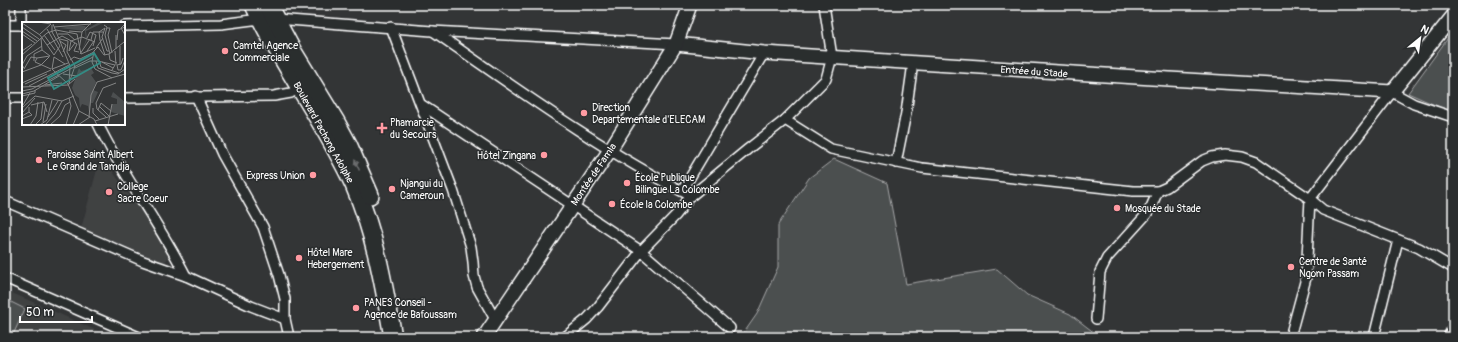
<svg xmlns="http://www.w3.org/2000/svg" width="1458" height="342" font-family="Pangolin,sans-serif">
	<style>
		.built { fill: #404243 }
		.green { fill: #4c4f50; stroke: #a6a7a8 }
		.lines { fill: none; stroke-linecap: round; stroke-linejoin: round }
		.street-casing { stroke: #fff; stroke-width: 12 }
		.secondary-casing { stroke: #fff; stroke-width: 16 }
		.highway-casing { stroke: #fff; stroke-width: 20 }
		.street { stroke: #2a2d2e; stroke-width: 9 }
		.secondary { stroke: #2a2d2e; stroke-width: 13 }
		.highway { stroke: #2a2d2e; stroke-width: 17 }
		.oneway { fill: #6a6c6d }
		.poi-dot { fill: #ff9aa2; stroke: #2a2d2e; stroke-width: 1.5 }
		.labels { text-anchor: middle; stroke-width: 3; stroke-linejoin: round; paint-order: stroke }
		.poi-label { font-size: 10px; fill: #fff; stroke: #2a2d2e; text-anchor: start }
		.street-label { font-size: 10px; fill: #fff; stroke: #2a2d2e }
		.inset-road { fill: none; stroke: #858686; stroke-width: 1 }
		.view { fill: #338b84; fill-opacity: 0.15; stroke: #338b84; stroke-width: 2 }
		.inset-edge { fill: none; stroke: #fff; stroke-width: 2 }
	</style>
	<rect width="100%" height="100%" fill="#333536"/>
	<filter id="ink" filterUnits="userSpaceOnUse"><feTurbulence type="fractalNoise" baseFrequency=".025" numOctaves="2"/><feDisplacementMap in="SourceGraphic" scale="8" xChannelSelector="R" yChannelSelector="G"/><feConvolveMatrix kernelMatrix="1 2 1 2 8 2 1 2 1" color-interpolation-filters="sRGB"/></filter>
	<g filter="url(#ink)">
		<!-- built -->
		<g class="built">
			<path d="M 101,155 L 171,254 L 162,266 L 81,229 Z"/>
			<path d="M 5,290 L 35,303 L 111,337 L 5,337 Z"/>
		</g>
		<!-- green -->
		<g class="green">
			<path d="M 1453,31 L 1453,113 L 1408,93 Z"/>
			<path d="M 834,159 L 887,183 L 906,284 L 997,269 L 1027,295 L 1070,314 L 1100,337 L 741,337 L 757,314 L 778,267 L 778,225 L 809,178 Z"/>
			<path d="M 5,299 L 25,309 L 12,337 L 5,337 Z"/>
		</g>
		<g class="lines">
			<defs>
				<g id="street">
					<path d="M 21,5 L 21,25"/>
					<path d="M 5,25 L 23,25"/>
					<path d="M 124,26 L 221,24 L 260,19 L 276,19 L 432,31 L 676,44"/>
					<path d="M 391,27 L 453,190 L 471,247 L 473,262 L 474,276 L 477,287 L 496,321"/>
					<path d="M 433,31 C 517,89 601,150 691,196"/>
					<path d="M 196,96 L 222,154 L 263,227 L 279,275 L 285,299 L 285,319 L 289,337"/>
					<path d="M 5,98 L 23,98"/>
					<path d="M 124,98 L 274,96 L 291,93 L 302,86"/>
					<path d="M 422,105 L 641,251 L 730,328"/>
					<path d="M 785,120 L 831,149 L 922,168 L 1133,191 L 1158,191 L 1167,187 L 1202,161 L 1212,157 L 1225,155 L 1242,157 L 1256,162 L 1310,199 L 1323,210 L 1419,248 L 1453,268"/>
					<path d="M 98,124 C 123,177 160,224 186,276"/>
					<path d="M 896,163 L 906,113 L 913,63"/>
					<path d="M 682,191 L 764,53"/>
					<path d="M 5,201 L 143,261 L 186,276 L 251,306 L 285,319"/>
					<path d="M 5,278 L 139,337"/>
					<path d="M 1096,319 L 1100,272 L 1107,258 L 1146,215 L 1151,207 L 1158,191"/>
					<path d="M 565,337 L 587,319 L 598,307 L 641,251 L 676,215 L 691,196 L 748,149 L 785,120 L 826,79 L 832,57 L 824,5"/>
					<path d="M 1290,337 L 1306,278 L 1310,199 L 1392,92 L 1414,104 L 1453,117"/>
					<path d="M 1374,337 L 1398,240"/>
					<path d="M 1448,337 L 1453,327"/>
				</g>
				<g id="secondary">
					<path d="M 676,44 L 764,53 L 1152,78 L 1392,92 L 1453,16"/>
					<path d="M 484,337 L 610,150 L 676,44 L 690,5"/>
				</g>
				<g id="highway">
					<path d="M 254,5 C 283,67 325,122 354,185 C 375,233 384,286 393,337"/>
					<path d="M 268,5 L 292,50 L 336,122 L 348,144 L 370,195"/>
				</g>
			</defs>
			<!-- street casing -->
			<use href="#street" class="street-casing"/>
			<!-- secondary casing -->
			<use href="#secondary" class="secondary-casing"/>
			<!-- highway casing -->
			<use href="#highway" class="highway-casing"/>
			<!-- street -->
			<use href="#street" class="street"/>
			<!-- secondary -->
			<use href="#secondary" class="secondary"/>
			<!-- highway -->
			<use href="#highway" class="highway"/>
		</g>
		<!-- one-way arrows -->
		<defs><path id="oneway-solid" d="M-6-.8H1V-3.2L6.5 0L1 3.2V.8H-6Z"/></defs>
		<use class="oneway" href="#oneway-solid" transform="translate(357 165) rotate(-114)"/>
	</g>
	<!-- markers -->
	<g class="poi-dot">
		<circle cx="225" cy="51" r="4"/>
		<circle cx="584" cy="113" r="4"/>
		<path d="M380 122h4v4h4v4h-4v4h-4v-4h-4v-4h4z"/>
		<circle cx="544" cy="155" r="4"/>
		<circle cx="39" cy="160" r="4"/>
		<circle cx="313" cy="175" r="4"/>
		<circle cx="627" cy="183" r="4"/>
		<circle cx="392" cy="189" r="4"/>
		<circle cx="109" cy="192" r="4"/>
		<circle cx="612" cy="204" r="4"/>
		<circle cx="1117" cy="208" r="4"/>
		<circle cx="299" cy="258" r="4"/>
		<circle cx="1291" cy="267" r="4"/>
		<circle cx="356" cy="308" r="4"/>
	</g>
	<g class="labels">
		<!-- poi labels -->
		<g class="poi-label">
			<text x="233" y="49">Camtel Agence<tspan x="233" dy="12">Commerciale</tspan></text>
			<text x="592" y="111">Direction<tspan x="592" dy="12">Departementale d'ELECAM</tspan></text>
			<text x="390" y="126">Phamarcie<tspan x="390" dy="12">du Secours</tspan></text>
			<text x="47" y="158">Paroisse Saint Albert<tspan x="47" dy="12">Le Grand de Tamdja</tspan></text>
			<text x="536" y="159" text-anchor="end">Hôtel Zingana</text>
			<text x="305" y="179" text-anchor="end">Express Union</text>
			<text x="635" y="181">École Publique<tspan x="635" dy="12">Bilingue La Colombe</tspan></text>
			<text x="400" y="187">Njangui du<tspan x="400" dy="12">Cameroun</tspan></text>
			<text x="117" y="190">College<tspan x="117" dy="12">Sacre Coeur</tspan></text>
			<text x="620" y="208">École la Colombe</text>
			<text x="1125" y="212">Mosquée du Stade</text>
			<text x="307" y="256">Hôtel Mare<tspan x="307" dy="12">Hebergement</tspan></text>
			<text x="1299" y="265">Centre de Santé<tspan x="1299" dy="12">Ngom Passam</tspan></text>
			<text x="364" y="306">PANES Conseil -<tspan x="364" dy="12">Agence de Bafoussam</tspan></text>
		</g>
		<!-- street labels -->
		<g class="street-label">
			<text transform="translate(1034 71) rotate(4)" y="4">Entrée du Stade</text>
			<text transform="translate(324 132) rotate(61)" y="4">Boulevard Pachong Adolphe</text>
			<text transform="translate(593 174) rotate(-56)" y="4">Montée de Famla</text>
		</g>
	</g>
	<!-- overview -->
	<g transform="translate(22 22)">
		<rect width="103" height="103" fill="#333536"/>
		<path d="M 77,0 L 83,0 L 64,9 L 65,18 L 60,28 L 64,18 L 63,9 L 37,6 L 52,4 L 63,4 L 65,7 ZM 57,46 L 59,49 L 69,46 L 72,51 L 69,53 L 74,60 L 71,68 L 76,70 L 71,81 L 69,81 L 67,90 L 66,84 L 60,82 L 58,86 L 57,76 L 53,73 L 50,66 ZM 91,70 L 103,80 L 103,94 L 89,90 L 90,82 L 95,82 L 95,77 L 89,75 Z" fill="#4c4f50"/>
		<path class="inset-road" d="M 16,0 L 29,2M 0,1 L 18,13M 31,2 L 48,44 L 47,62M 103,2 L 99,6 L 103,13M 30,3 L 30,10 L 38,24 L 32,33M 82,3 L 85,5 L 83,13 L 88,32M 0,5 L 17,17M 32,5 L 69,2M 83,6 L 80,15 L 85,29 L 87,29M 85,6 L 88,6 L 86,13 L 90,31M 25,7 L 41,35M 34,8 L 55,12 L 59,32 L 73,26M 0,9 L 15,19M 47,9 L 60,10 L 69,1M 0,12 L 13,21M 18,12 L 29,2M 36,12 L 46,12 L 53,18M 18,13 L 32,33M 22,13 L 33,28M 94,13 L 94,27M 19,16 L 20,28 L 28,34M 65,16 L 68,10 L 74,13 L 71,24M 38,17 L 46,19 L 45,30 L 53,44 L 47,61M 69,18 L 71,10 L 81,10M 78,18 L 77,10 L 83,6M 78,18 L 83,33M 95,18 L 96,8 L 103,5M 38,19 L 44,23 L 41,30M 49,19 L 60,15 L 73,20M 49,19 L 47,29 L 53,21M 55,22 L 52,29 L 57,30M 25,23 L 40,14 L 55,22M 74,26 L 81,16M 57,28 L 60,10M 0,29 L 10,22M 65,29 L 72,19M 93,29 L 94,43M 58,32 L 68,17M 87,32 L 88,38 L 95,41M 0,33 L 25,11 L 34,8M 32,35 L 43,42M 101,36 L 99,42 L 95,43 L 96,48 L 99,48 L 103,38M 48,38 L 52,35 L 58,37 L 72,30M 12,39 L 12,32 L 20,28M 74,39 L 76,46 L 90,51 L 96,52 L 103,47M 77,39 L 79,45 L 97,51M 13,40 L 15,36 L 28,34M 13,40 L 29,47M 80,40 L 91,46M 98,43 L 98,24M 2,46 L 0,43 L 5,34 L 20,24M 53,46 L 68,39 L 76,39 L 93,43 L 90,48M 2,47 L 9,35 L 15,36M 30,47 L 46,41M 30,47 L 46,62 L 57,89 L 72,97 L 75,103M 30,47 L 32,35M 0,50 L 19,43 L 27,35M 41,52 L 55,54M 90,56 L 73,47 L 70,40 L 72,29 L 76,25 L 82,33 L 87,32 L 102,20M 0,61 L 29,48M 3,62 L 25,52M 23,63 L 40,61M 7,64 L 47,43M 0,65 L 46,63 L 53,57M 0,69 L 10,67 L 71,35M 0,72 L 12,69 L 37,54M 0,74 L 13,71 L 13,68M 1,83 L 8,71M 9,83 L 22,80 L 25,90M 78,85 L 87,94M 0,86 L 13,74 L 40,79 L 52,74M 71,86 L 71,91 L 77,97M 76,88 L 79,81 L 89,89M 0,91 L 13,76M 0,94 L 7,90 L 7,85M 26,95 L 36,79M 67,95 L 69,73 L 75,60 L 103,52M 84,95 L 75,87 L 74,81 L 81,66 L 94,61M 0,97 L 10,93 L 7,90M 73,99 L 96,92M 21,100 L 24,82M 8,103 L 14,94 L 16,80M 13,103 L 19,97 L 21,80M 18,103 L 25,98 L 30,78M 23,103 L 33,92 L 40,79M 28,103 L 38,94 L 43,83 L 48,80M 44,103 L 49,84 L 47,76M 51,103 L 57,89M 56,103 L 68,95M 86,103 L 90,82"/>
		<path class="view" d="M 72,31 L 78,41 L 32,67 L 26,56 Z"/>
		<rect width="103" height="103" class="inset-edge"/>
	</g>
	<!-- margin -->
	<rect width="1458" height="342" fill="none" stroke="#2a2d2e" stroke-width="20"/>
	<rect x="10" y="10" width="1438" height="322" fill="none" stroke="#fff" stroke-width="1.5" filter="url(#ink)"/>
	<!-- north arrow -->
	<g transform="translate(1420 38) rotate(29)" stroke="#2a2d2e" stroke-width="3" paint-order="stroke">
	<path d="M0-3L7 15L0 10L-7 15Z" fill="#ffffff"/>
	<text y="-6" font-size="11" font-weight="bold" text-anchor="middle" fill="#ffffff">N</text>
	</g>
	<!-- scale -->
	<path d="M20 316v6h72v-6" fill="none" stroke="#ffffff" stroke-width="2"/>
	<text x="26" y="316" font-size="12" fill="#ffffff" stroke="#2a2d2e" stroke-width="3" paint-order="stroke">50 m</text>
</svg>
